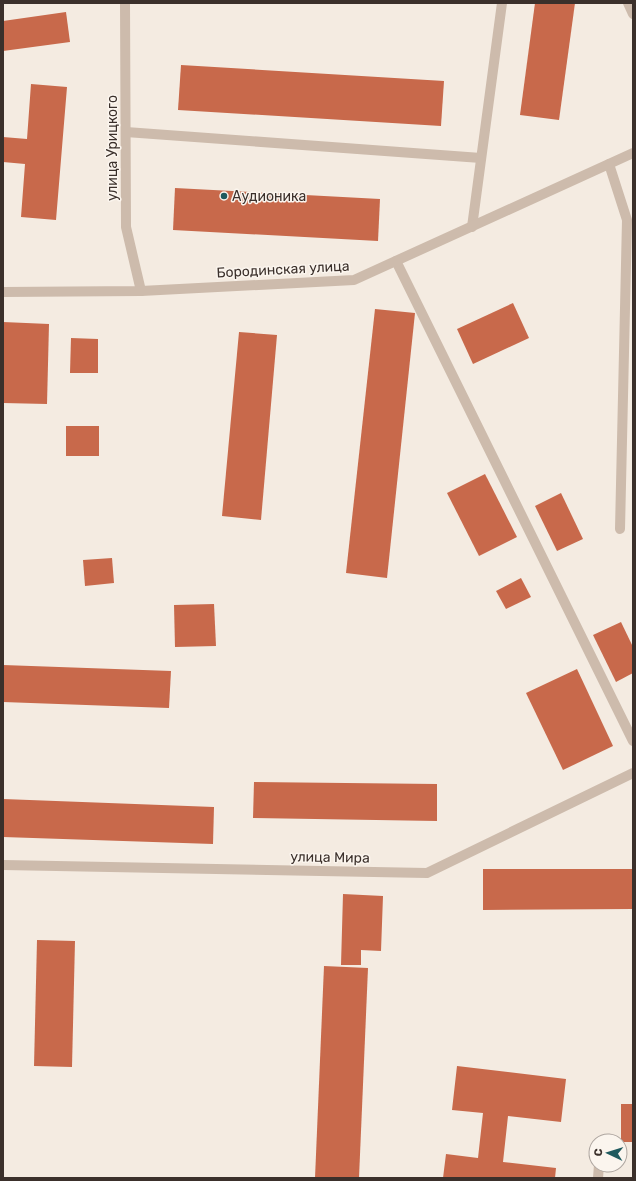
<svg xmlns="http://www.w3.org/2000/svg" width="636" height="1181" font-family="Rubik,sans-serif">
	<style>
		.building { fill: #c8694b }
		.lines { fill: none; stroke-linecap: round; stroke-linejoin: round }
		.service { stroke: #cdbbac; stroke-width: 10 }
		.minor { stroke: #cdbbac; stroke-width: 10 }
		.poi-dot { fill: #1f5a5e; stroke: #fbf5ee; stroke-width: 1.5 }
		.labels { text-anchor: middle; stroke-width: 3; stroke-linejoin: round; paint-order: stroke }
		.street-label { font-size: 14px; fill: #3b302b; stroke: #fbf5ee }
		.poi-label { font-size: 14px; fill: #3b302b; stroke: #fbf5ee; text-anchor: start }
	</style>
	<rect width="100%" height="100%" fill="#f4ebe1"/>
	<!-- building -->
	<g class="building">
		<path d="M 535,3 L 575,3 L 559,120 L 520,115 Z"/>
		<path d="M 66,12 L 70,42 L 3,51 L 3,21 Z"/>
		<path d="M 181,65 L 444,81 L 441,126 L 178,110 Z"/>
		<path d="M 31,84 L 67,87 L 56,220 L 21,217 L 25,164 L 3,162 L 3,137 L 27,139 Z"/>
		<path d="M 175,188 L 380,199 L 378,241 L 173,230 Z"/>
		<path d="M 513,303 L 529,338 L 473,364 L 457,329 Z"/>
		<path d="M 375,309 L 415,313 L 387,578 L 346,573 Z"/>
		<path d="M 3,322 L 49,324 L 47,404 L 3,403 Z"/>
		<path d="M 239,332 L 277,335 L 261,520 L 222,516 Z"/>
		<path d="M 71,338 L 98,339 L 98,373 L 70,373 Z"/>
		<rect x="66" y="426" width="33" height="30"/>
		<path d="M 485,474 L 517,537 L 479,556 L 447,493 Z"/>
		<path d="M 561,493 L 583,539 L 557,551 L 535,506 Z"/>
		<path d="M 112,558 L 114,583 L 85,586 L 83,560 Z"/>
		<path d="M 521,578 L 531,597 L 506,609 L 496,591 Z"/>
		<path d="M 214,604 L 216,646 L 175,647 L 174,605 Z"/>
		<path d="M 621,622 L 633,647 L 633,673 L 616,682 L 593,635 Z"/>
		<path d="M 3,665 L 171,671 L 169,708 L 3,702 Z"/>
		<path d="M 577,669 L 613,746 L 563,770 L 526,693 Z"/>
		<path d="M 254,782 L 437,784 L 437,821 L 253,818 Z"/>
		<path d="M 3,799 L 214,807 L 213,844 L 3,837 Z"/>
		<path d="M 483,869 L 633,869 L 633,909 L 483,910 Z"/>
		<path d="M 343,894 L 383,896 L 381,951 L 361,950 L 361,965 L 341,965 Z"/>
		<path d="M 37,940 L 75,941 L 72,1067 L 34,1066 Z"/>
		<path d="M 324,966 L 368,968 L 359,1178 L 315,1178 Z"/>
		<path d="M 457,1066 L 566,1079 L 561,1122 L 508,1116 L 503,1162 L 556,1168 L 555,1178 L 443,1178 L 446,1154 L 478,1158 L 483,1113 L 452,1110 Z"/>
		<rect x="621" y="1104" width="12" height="38"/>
	</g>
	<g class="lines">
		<!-- service -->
		<g class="service">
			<path d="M 628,3 L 633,14"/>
			<path d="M 126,132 L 481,158"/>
			<path d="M 609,164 L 627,220 L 620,529"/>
			<path d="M 472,227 L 502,3"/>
			<path d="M 396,261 L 633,741"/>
			<path d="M 598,1178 L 599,1165"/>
		</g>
		<!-- minor -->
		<g class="minor">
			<path d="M 125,3 L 126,227 L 141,291"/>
			<path d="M 3,292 L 141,291 L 354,280 L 633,153"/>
			<path d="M 3,865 L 427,873 L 633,773"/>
		</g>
	</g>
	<!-- markers -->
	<circle class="poi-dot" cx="224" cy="196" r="4"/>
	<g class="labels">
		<!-- street labels -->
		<g class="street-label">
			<text transform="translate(112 148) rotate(-90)" y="5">улица Урицкого</text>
			<text transform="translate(283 269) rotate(-3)" y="5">Бородинская улица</text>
			<text transform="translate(330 857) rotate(1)" y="5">улица Мира</text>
		</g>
		<!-- poi labels -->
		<g class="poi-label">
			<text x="232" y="201">Аудионика</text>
		</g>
	</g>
	<!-- border -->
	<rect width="636" height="1181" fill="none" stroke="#3b302b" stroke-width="8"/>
	<!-- north arrow -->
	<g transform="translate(608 1153) rotate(274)"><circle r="19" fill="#fbf5ee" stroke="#aea6a0"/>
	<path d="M0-3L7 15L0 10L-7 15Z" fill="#1f5a5e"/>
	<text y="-6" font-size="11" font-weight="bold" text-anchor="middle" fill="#3b302b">С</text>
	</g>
</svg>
